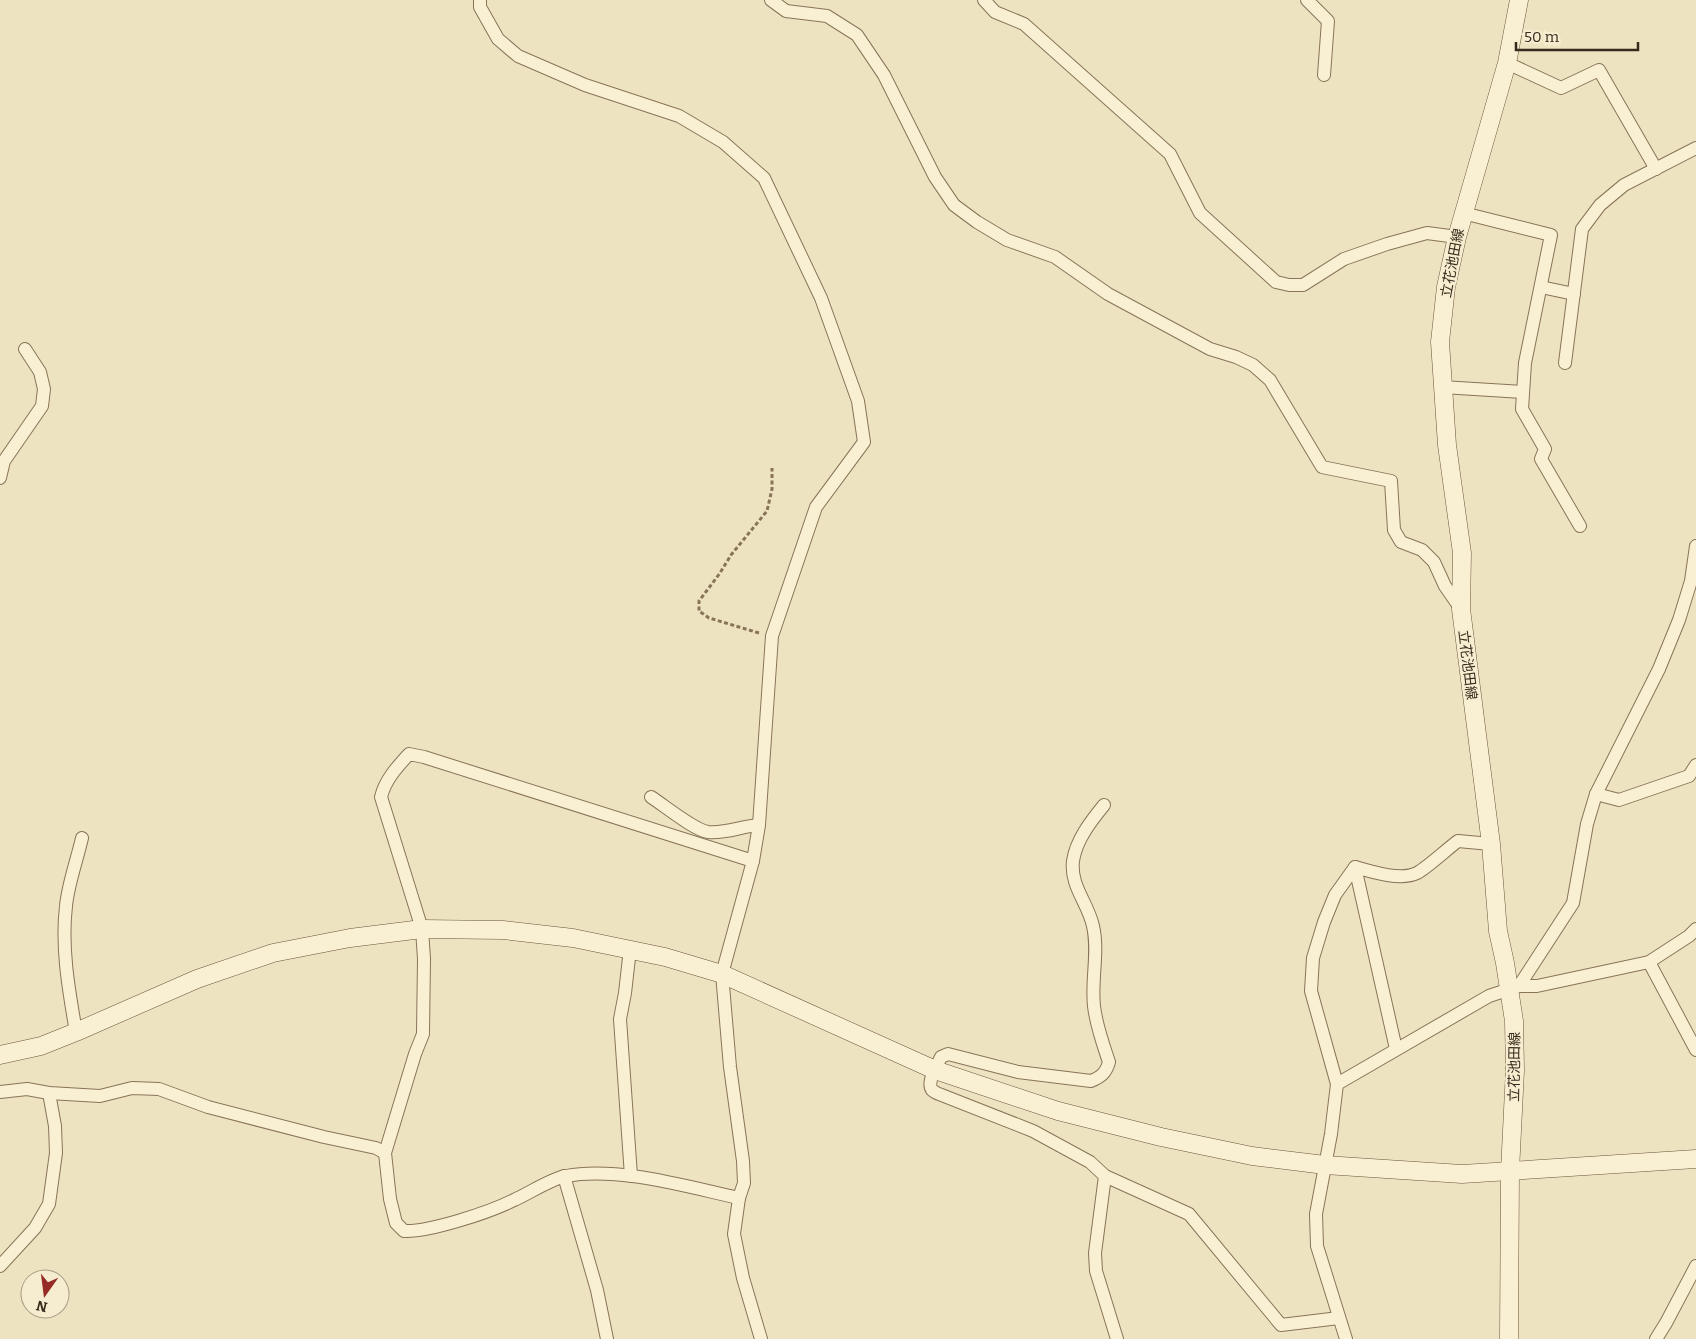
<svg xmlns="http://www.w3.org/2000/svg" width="1696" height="1339" font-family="Bitter,'Noto Sans JP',serif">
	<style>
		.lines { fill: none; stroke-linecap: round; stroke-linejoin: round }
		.street-casing { stroke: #887458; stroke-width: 14 }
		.secondary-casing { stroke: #69553b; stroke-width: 19 }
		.path { stroke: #887458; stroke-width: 3; stroke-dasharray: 4 2.5; stroke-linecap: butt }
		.street { stroke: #f9f0d4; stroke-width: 12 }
		.secondary { stroke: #f9f0d4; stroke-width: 18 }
		.labels { text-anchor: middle; stroke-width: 4; stroke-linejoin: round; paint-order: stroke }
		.street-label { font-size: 14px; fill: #372b1d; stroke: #f6edd0 }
	</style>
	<rect width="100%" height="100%" fill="#eee3c0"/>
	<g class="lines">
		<defs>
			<g id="street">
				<path d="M 480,0 L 480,7 L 498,39 L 518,56 L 585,85 L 679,116 L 723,142 L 764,178 L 821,298 L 858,401 L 864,442 L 816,507 L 772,636 L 759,825 L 753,861 L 722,974 L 730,1067 L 743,1161 L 744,1183 L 739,1198"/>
				<path d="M 771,0 L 786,11 L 827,16 L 857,35 L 884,75 L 935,177 L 954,205 L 977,222 L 1007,240 L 1055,257 L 1108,294 L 1210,349 L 1236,357 L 1253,365 L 1270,380 L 1322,467 L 1391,481 L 1394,530 L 1401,542 L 1422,550 L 1434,562 L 1445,586 L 1461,609"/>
				<path d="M 984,0 L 995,12 L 1024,24 L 1170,154 L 1200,213 L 1276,282 L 1289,285 L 1303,285 L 1344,259 L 1387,244 L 1427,233 L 1457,237"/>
				<path d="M 1307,0 L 1328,21 L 1324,75"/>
				<path d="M 1507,63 L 1561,88 L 1599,70 L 1656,169"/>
				<path d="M 1463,213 L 1551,235 L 1525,363 L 1522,409 L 1545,449 L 1541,459 L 1580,526"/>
				<path d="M 1541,287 L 1574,294"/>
				<path d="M 1565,363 L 1582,229 L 1600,205 L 1624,185 L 1696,148"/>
				<path d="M 1442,387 L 1523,392"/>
				<path d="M 0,478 L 4,461 L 42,406 L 44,389 L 40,372 L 25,349"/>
				<path d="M 1596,794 L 1619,800 L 1689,776 L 1696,765"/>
				<path d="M 651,797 C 665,806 694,830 708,832 C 725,834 742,826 759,825"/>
				<path d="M 1104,805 C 1091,821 1076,840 1073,861 C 1070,886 1088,903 1093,926 C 1099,952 1091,980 1094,1006 C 1096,1025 1103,1044 1109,1062 C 1106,1073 1101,1077 1091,1081 L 1018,1072 L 948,1054 L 941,1057 C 938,1064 926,1082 932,1090 C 933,1091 938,1094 939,1094 L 1033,1131 L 1090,1162 L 1105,1176 L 1189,1214 L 1281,1325 L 1339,1318"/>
				<path d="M 753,861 L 424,757 L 409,754 C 397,767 385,780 381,797 L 422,929 L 424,959 L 423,1034 L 415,1054 L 385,1153 L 390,1199 L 396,1223 L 404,1231 C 430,1232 490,1212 514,1200 C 528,1194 552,1178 566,1176 C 617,1166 688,1187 739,1198 L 734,1234 L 743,1278 L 761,1339"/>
				<path d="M 1355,867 L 1396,1049"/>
				<path d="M 630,949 L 625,993 L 620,1019 L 631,1176"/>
				<path d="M 1649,962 L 1696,1050"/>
				<path d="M 1519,986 L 1537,986 L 1649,962 L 1689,936 L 1696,929"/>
				<path d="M 76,1032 C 69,991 61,948 66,906 C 68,884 77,860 82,838"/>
				<path d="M 1337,1084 L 1311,991 L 1313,958 L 1324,922 L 1335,895 L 1355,867 C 1372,872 1401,881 1417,873 C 1428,867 1447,849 1458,841 L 1491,844"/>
				<path d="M 0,1092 L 27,1089 L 49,1093 L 100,1096 L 132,1088 L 159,1089 L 208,1107 L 324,1137 L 376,1148 L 385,1153"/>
				<path d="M 564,1176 L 597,1290 L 607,1339"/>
				<path d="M 1105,1176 L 1095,1253 L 1096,1271 L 1117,1339"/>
				<path d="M 0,1266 L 35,1228 L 49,1204 L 56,1153 L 55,1126 L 49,1093"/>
				<path d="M 1346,1339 L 1317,1246 L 1316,1214 L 1331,1134 L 1337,1084 L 1489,996 L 1519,986 L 1573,903 L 1587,824 L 1596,794 L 1659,669 L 1679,620 L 1691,581 L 1696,546"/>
				<path d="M 1656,1339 L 1666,1323 L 1696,1266"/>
			</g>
			<g id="secondary">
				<path d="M 0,1055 L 41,1046 L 76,1032 L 197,979 L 273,953 L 350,938 L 422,929 L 503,930 L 573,938 L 665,957 L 722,974 L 935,1070 L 1058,1111 L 1161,1137 L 1252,1156 L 1325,1165 L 1462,1174 L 1696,1159"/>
				<path d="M 1509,1339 L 1510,1171 L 1515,1070 L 1514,1021 L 1505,963 L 1498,931 L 1491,844 L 1461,609 L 1462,553 L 1447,445 L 1440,342 L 1446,287 L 1457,237 L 1507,63 L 1519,0"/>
			</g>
		</defs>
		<!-- street casing -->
		<use href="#street" class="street-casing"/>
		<!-- secondary casing -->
		<use href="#secondary" class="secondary-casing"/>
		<!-- path -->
		<path class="path" d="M 759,633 L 709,618 L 699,611 L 699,601 L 720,573 L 731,555 L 767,511 L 772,489 L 772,468"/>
		<!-- street -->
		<use href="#street" class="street"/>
		<!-- secondary -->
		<use href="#secondary" class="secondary"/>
	</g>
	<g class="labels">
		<!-- street labels -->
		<g class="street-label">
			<text transform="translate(1452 263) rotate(-79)" y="5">立花池田線</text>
			<text transform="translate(1468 665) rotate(83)" y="5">立花池田線</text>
			<text transform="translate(1514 1067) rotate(-89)" y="5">立花池田線</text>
		</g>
	</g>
	<!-- north arrow -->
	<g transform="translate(45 1294) rotate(194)"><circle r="24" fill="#f6edd0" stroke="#aa9f88"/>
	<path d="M0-4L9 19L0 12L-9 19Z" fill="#972c27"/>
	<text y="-8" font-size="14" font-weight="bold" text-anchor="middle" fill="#372b1d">N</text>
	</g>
	<!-- scale -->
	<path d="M1516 42v8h122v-8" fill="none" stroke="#372b1d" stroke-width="2.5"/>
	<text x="1524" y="42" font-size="15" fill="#372b1d" stroke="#f6edd0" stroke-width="4" paint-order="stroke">50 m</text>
</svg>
